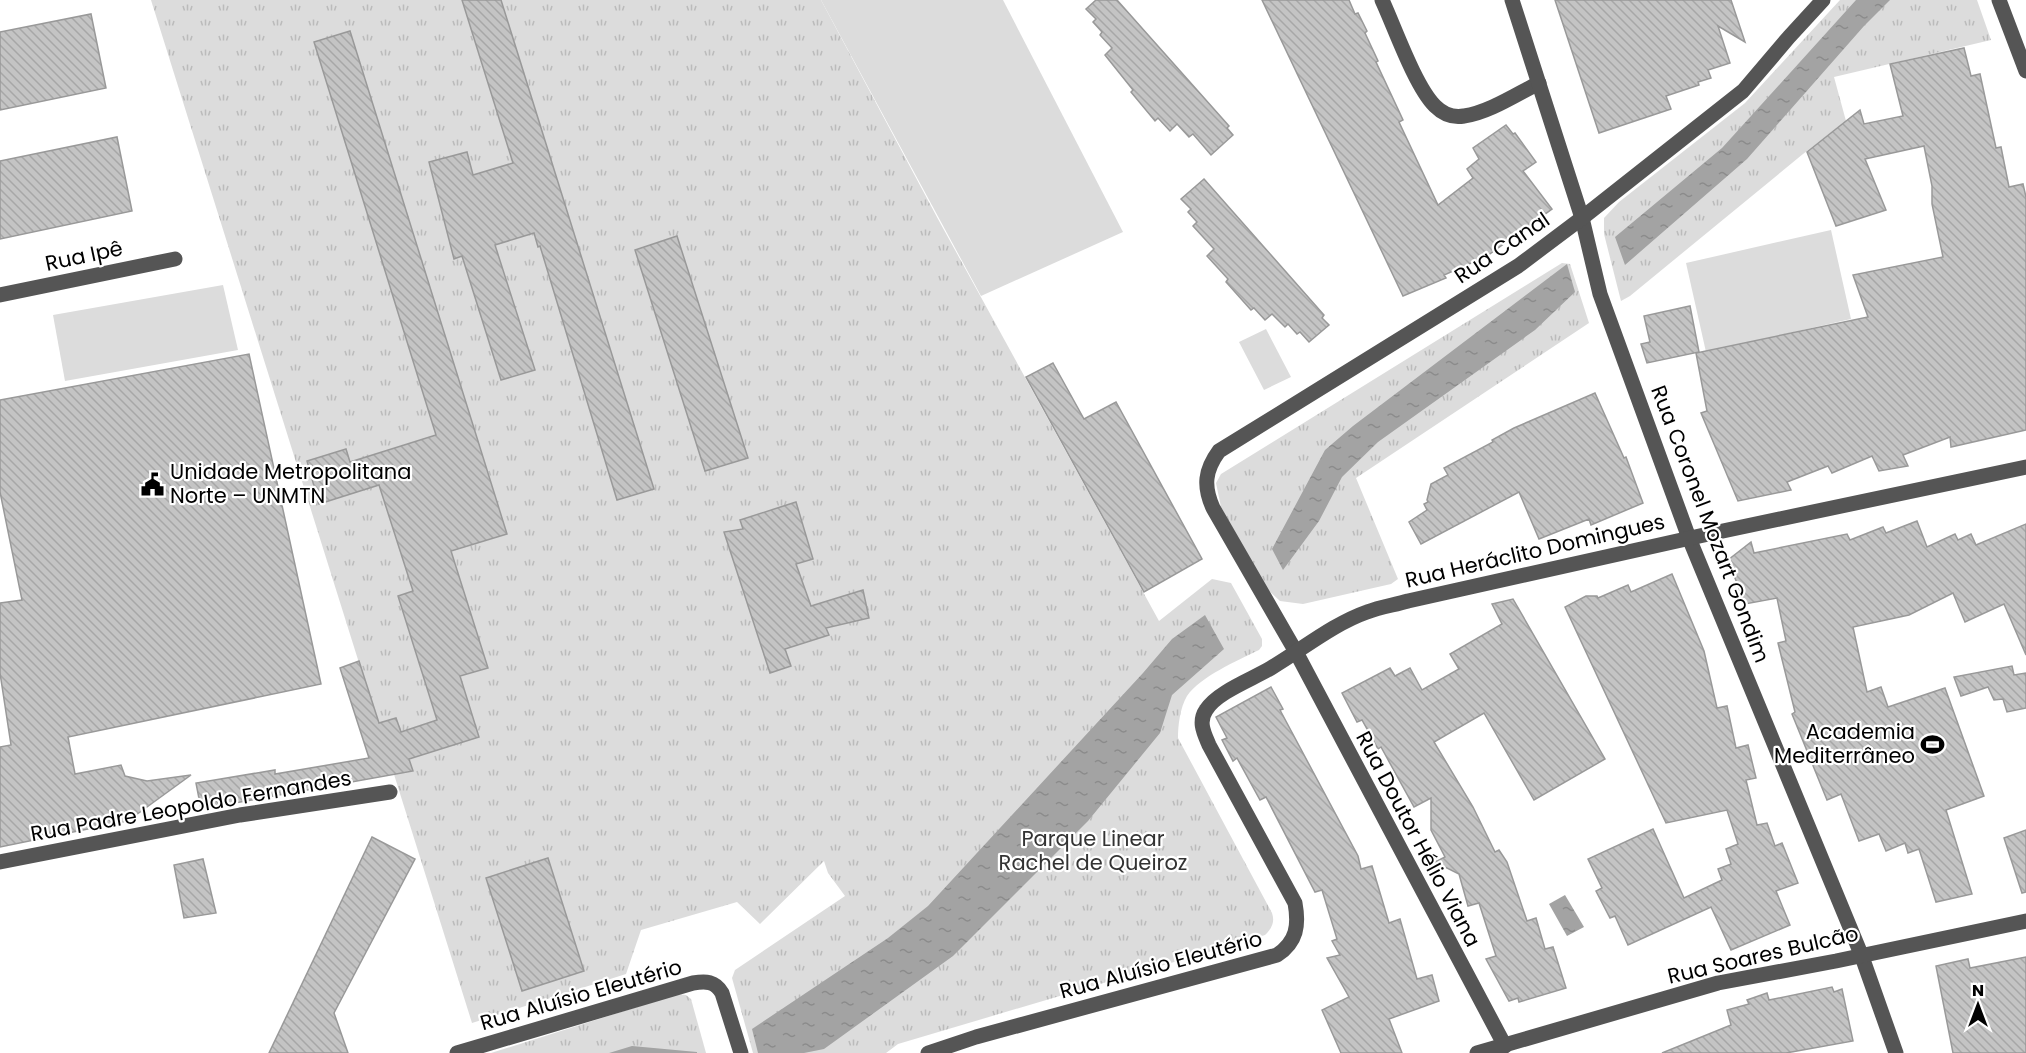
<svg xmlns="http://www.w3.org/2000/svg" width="2026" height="1053" font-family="Poppins,sans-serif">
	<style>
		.green { fill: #dcdcdc }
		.park { fill: url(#park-tufts) }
		.water { fill: url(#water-ripples) }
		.building { fill: url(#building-back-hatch); stroke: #999; stroke-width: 1.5 }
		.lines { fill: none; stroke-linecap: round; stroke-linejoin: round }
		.minor { stroke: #555; stroke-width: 15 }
		.labels { text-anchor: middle; stroke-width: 4.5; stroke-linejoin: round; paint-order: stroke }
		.street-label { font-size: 21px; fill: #000; stroke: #fff }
		.poi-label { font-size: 21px; fill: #000; stroke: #fff; text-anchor: start }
		.park-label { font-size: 21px; fill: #333; stroke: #fff }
	</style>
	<defs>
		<pattern id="park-tufts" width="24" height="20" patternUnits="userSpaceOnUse" patternTransform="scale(1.5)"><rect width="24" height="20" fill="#dcdcdc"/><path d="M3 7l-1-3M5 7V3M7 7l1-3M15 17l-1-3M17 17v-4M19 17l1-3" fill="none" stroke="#bbb"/></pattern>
		<pattern id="water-ripples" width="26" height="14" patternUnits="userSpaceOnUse" patternTransform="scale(1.5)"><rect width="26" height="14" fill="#a3a3a3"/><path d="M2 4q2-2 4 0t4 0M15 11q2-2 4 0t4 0" fill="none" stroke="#8b8b8b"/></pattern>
		<pattern id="building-back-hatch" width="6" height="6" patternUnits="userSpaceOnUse" patternTransform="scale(1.5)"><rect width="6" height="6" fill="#c4c4c4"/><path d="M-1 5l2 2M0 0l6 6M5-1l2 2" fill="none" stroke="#a7a7a7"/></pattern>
	</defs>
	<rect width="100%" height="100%" fill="#fff"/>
	<!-- green -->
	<g class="green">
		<path d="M 821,0 L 1003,0 L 1123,232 L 981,296 Z"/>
		<path d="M 1831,230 L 1851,319 L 1706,352 L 1686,263 Z"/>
		<path d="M 223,285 L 238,350 L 65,381 L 53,315 Z"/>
		<path d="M 1266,329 L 1291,377 L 1264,390 L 1239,342 Z"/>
	</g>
	<!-- park -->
	<g class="park">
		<path d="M 151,0 L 821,0 L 938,219 L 1159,621 L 1212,579 L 1231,583 L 1262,639 L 1262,646 L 1259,650 C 1237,661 1201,676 1187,696 C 1180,708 1178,725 1178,738 L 1272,913 C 1275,922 1272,928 1265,935 L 898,1044 L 886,1053 L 753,1053 L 732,978 L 735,970 L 845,896 L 828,873 L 824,861 L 760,924 L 737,902 L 641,930 L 626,974 L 472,1023 Z"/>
		<path d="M 1840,0 L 1977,0 L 1991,40 L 1834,77 L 1846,121 L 1803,154 L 1630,296 L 1621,301 L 1604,234 L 1604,218 L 1619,202 L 1745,103 Z"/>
		<path d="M 1562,263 L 1570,264 L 1589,323 L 1356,478 L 1398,579 L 1391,584 L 1303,604 L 1280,601 L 1266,588 L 1221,507 L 1216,483 L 1221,474 Z"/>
		<path d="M 678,994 L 686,995 L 691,999 L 706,1053 L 491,1053 Z"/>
	</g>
	<!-- water -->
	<g class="water">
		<path d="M 1856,0 L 1890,0 L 1864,26 L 1747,159 L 1625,265 L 1615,237 L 1722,148 Z"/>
		<path d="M 1567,264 L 1575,292 L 1535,330 L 1378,442 L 1342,477 L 1319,521 L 1283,570 L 1272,549 L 1325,450 L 1353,426 Z"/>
		<path d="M 1205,615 L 1224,649 L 1172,695 L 1160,733 L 1088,821 L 953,956 L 824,1049 L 804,1053 L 758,1053 L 752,1029 L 888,938 L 928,906 L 1143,673 L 1172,639 Z"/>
		<path d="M 1565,895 L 1584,927 L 1567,936 L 1549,904 Z"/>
		<path d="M 632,1046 L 697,1052 L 697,1053 L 609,1053 Z"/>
	</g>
	<!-- building -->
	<g class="building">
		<path d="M 462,0 L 501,0 L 654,489 L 617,500 L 540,246 L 538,247 L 534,233 L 495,245 L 535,370 L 501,380 L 462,256 L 454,259 L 429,162 L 467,152 L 473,175 L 513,163 Z"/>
		<path d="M 1096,0 L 1117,0 L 1229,126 L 1227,128 L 1233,135 L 1211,155 L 1193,134 L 1189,137 L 1177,124 L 1170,131 L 1158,118 L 1155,121 L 1131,92 L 1133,90 L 1105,55 L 1112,48 L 1100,35 L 1102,32 L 1093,22 L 1096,19 L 1086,9 Z"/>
		<path d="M 1262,0 L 1349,0 L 1355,14 L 1358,13 L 1367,31 L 1365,33 L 1378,61 L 1376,62 L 1403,120 L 1399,122 L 1438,205 L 1473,178 L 1467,169 L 1479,159 L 1473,148 L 1506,125 L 1513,134 L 1515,133 L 1536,162 L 1523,171 L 1552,209 L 1487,256 L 1444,275 L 1446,278 L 1403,296 Z"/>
		<path d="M 1555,0 L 1731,0 L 1745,42 L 1718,26 L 1730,63 L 1708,70 L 1711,78 L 1698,82 L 1699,85 L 1666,96 L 1671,109 L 1599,133 Z"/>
		<path d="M 91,14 L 106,88 L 0,110 L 0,32 Z"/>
		<path d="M 350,31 L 507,534 L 451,551 L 488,668 L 460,676 L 479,737 L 409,759 L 413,771 L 201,809 L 196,783 L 275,770 L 275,774 L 369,758 L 340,668 L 359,661 L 379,723 L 396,718 L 401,732 L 437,720 L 398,596 L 413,591 L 379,485 L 319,504 L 307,461 L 346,449 L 350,462 L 436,435 L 314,42 Z"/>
		<path d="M 1964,48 L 1971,76 L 1980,74 L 1996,148 L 2001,147 L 2009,187 L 2023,184 L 2026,197 L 2026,430 L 1951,447 L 1950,437 L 1903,455 L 1908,466 L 1879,471 L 1872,456 L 1832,473 L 1828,466 L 1787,482 L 1791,490 L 1738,501 L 1701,413 L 1707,411 L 1696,353 L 1868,317 L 1853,275 L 1943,257 L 1932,204 L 1932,186 L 1924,146 L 1865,159 L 1886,210 L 1836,226 L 1807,152 L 1860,110 L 1864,124 L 1903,116 L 1890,64 Z"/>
		<path d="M 117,137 L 132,211 L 0,239 L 0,161 Z"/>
		<path d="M 1204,179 L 1324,315 L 1322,318 L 1329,325 L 1309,342 L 1300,332 L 1297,334 L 1288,324 L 1285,327 L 1272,314 L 1265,320 L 1254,308 L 1251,310 L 1226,282 L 1228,279 L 1207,256 L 1214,249 L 1193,226 L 1197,222 L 1188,212 L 1191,209 L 1181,199 Z"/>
		<path d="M 677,236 L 748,458 L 705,471 L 635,250 Z"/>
		<path d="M 1690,306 L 1699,352 L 1647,363 L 1641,344 L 1650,342 L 1644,316 Z"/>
		<path d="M 249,354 L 321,684 L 68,737 L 75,774 L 121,765 L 125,776 L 147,781 L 191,775 L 136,815 L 137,819 L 0,847 L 0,747 L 11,745 L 0,673 L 0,603 L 22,600 L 0,492 L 0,400 Z"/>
		<path d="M 1053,363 L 1084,419 L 1116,402 L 1202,559 L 1144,592 L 1026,377 Z"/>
		<path d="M 1595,393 L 1624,458 L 1626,457 L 1643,503 L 1591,525 L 1589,519 L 1539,539 L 1519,492 L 1421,544 L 1409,522 L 1427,510 L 1424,504 L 1428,502 L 1427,500 L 1431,484 L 1448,475 L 1444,468 L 1493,442 L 1492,440 L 1514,428 Z"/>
		<path d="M 796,502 L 813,559 L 796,564 L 811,606 L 863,590 L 869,618 L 826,628 L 829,635 L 785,649 L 791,666 L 770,673 L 724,532 L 743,529 L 740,520 Z"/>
		<path d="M 1917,521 L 1927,547 L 1955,534 L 1958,540 L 1971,534 L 1976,545 L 2026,524 L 2026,655 L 2004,604 L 1965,622 L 1953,593 L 1909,615 L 1853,627 L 1867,692 L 1881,687 L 1888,707 L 1945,688 L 1984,796 L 1946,810 L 1972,894 L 1936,902 L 1919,849 L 1908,853 L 1905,843 L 1886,851 L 1879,834 L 1859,841 L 1841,794 L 1827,800 L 1792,714 L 1795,712 L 1778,643 L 1786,641 L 1777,598 L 1745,604 L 1728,560 L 1751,542 L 1754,553 L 1847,534 L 1850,540 L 1883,527 L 1886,533 Z"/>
		<path d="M 1672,574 L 1704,651 L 1717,708 L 1727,706 L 1736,748 L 1748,745 L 1756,778 L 1746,780 L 1757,825 L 1767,823 L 1775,846 L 1782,843 L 1798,883 L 1776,891 L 1790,925 L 1731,950 L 1711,907 L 1628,945 L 1615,916 L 1610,918 L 1596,891 L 1602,888 L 1588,859 L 1653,829 L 1684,898 L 1722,880 L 1718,869 L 1731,864 L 1726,849 L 1738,844 L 1727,810 L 1666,823 L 1565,607 L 1586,596 L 1597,596 L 1598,598 L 1628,585 L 1631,592 Z"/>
		<path d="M 1513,599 L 1605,759 L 1534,800 L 1484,713 L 1434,742 L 1473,807 L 1495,852 L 1499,850 L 1507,862 L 1527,921 L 1536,918 L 1545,949 L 1553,947 L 1566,988 L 1519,1002 L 1518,998 L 1509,1001 L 1486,959 L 1496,956 L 1479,903 L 1468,906 L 1459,874 L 1435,862 L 1445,857 L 1431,830 L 1431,798 L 1414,807 L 1381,747 L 1378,749 L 1362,720 L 1357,722 L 1342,693 L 1390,668 L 1395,676 L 1410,668 L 1422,690 L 1459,669 L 1450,654 L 1502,624 L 1492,604 Z"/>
		<path d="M 2012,666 L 2014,675 L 2026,673 L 2026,708 L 2007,712 L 2003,699 L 1994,700 L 1988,687 L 1961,696 L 1954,677 Z"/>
		<path d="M 1271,687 L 1283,709 L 1280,710 L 1358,856 L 1361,869 L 1372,866 L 1389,923 L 1400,919 L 1417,979 L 1432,975 L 1439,1001 L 1389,1019 L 1402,1053 L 1341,1053 L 1322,1010 L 1349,997 L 1327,958 L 1340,955 L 1332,941 L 1337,939 L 1322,890 L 1315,892 L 1266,797 L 1260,800 L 1237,758 L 1233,761 L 1222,740 L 1227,738 L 1216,717 Z"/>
		<path d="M 2026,830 L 2026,892 L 2022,893 L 2004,838 Z"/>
		<path d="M 372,837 L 415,859 L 334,1013 L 348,1053 L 269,1053 Z"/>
		<path d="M 548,858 L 584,971 L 522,991 L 486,878 Z"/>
		<path d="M 203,859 L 216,913 L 184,918 L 174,865 Z"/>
		<path d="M 2026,957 L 2026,1053 L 1953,1053 L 1936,966 L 1968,959 L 1970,968 Z"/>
		<path d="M 1832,987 L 1834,992 L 1842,989 L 1853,1041 L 1786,1053 L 1662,1053 L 1731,1025 L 1727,1010 L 1749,1004 L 1747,1000 L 1767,993 L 1769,1000 Z"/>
	</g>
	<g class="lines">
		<!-- minor -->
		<g class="minor">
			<path d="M 1382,0 C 1395,28 1415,86 1435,106 C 1443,114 1453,118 1464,116 C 1488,113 1517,94 1539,83"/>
			<path d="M 1512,0 L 1582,218 L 1600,294 L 1689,538 L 1861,954 L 1896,1053"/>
			<path d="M 1999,0 L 2026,71"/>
			<path d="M 0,295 L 175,259"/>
			<path d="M 0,862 L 240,815 L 390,792"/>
			<path d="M 1505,1046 L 1296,652 L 1213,508 C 1203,486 1205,470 1219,451 L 1518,266 L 1582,218 L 1743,91 L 1789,37 L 1823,0"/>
			<path d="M 457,1053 L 693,983 C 706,981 715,981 722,993 L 741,1053"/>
			<path d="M 928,1053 L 976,1037 L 1277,955 C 1297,942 1299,925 1295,903 L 1209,745 C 1204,733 1198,722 1206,710 C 1217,692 1253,679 1271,668 C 1303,649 1333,624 1367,612 C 1380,607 1394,605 1408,601 L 1704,535 L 2026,467"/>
			<path d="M 1477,1053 L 1718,983 L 1836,961 L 2026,921"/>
		</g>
	</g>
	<!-- icons -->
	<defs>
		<symbol id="civic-bare" viewBox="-9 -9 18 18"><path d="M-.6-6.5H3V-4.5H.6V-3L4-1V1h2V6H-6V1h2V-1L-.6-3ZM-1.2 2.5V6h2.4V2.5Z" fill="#000" stroke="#fff" stroke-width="2.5" paint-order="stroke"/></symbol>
		<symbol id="stadium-bare" viewBox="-9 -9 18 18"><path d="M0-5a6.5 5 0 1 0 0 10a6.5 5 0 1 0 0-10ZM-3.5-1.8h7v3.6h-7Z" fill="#000" stroke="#fff" stroke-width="2.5" paint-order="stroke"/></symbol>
	</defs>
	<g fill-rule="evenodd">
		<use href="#civic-bare" x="136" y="468" width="33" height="33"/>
		<use href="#stadium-bare" x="1916" y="728" width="33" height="33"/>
	</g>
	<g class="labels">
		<!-- street labels -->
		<g class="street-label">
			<text transform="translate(1502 248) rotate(-34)" y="7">Rua Canal</text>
			<text transform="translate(84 256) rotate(-12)" y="7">Rua Ipê</text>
			<text transform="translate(1710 524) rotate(69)" y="7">Rua Coronel Mozart Gondim</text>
			<text transform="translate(1535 551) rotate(-13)" y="7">Rua Heráclito Domingues</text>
			<text transform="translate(191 806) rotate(-10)" y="7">Rua Padre Leopoldo Fernandes</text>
			<text transform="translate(1418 839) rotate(62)" y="7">Rua Doutor Hélio Viana</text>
			<text transform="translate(1763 955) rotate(-13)" y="7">Rua Soares Bulcão</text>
			<text transform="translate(1161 965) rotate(-15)" y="7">Rua Aluísio Eleutério</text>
			<text transform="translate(581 995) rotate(-16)" y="7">Rua Aluísio Eleutério</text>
		</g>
		<!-- poi labels -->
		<g class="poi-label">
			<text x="170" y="479">Unidade Metropolitana<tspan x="170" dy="24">Norte – UNMTN</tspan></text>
			<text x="1915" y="739" text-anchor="end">Academia<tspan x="1915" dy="24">Mediterrâneo</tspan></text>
		</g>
		<!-- park labels -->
		<g class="park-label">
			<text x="1093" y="846">Parque Linear<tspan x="1093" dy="24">Rachel de Queiroz</tspan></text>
		</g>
	</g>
	<!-- north arrow -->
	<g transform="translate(1978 1005)" stroke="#ffffff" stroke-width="4.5" paint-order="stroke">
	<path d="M0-4.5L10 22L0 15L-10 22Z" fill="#000000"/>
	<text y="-9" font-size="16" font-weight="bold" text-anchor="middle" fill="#000000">N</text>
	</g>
</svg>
